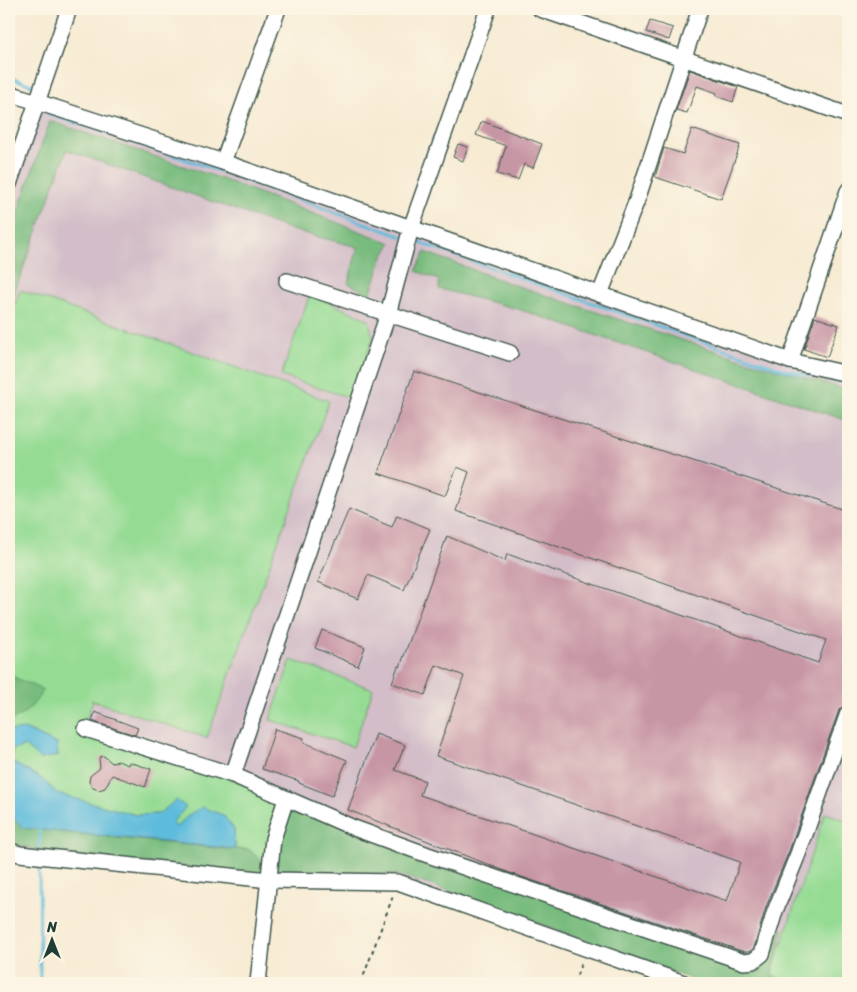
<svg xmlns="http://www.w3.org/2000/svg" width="857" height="992" font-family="Sriracha,sans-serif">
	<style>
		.industrial { fill: #d2bdc8 }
		.green { fill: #96db94; stroke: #5a8c64 }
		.forest { fill: #78bb7e; stroke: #4c7c59 }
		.water { fill: #5dbbdc; stroke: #3e7c88 }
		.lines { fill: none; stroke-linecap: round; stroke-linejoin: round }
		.stream { stroke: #5dbbdc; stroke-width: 3 }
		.building { fill: #c796a5 }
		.minor-casing { stroke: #3f574c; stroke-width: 18 }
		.path { stroke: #3f574c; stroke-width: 2; stroke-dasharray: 4 4; stroke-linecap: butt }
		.minor { stroke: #fff; stroke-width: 15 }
	</style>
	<rect width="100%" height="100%" fill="#fcf5e5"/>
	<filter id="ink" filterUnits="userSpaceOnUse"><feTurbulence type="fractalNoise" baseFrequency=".02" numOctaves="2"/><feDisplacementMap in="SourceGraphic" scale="10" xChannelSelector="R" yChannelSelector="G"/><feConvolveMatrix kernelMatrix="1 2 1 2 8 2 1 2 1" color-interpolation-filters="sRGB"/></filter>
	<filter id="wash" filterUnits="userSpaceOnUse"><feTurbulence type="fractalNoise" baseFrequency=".0096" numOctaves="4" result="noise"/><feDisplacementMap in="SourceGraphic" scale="20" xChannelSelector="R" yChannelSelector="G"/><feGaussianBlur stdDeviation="1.12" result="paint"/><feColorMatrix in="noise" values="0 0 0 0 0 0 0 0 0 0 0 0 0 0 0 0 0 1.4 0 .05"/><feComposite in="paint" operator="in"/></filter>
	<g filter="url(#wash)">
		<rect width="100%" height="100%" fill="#f7ebd3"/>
		<!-- industrial -->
		<path class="industrial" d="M 38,102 L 848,374 L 848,983 L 701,983 L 398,882 L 269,880 L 9,849 L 9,184 Z"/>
		<!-- green -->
		<g class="green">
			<path d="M 20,290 L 329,401 L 207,738 L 91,700 L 93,701 L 84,726 L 286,799 L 270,868 L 235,849 L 234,829 L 176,827 L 172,822 L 159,814 L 136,815 L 58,794 L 45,783 L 12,762 L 12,750 L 25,746 L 40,759 L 58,756 L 57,744 L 27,730 L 9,732 L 9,323 Z"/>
			<path d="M 310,294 L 369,320 L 373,339 L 351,398 L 281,376 Z"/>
			<path d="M 291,660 L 373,689 L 353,747 L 270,720 Z"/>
			<path d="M 825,813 L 848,821 L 848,983 L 792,983 L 771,976 Z"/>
		</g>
		<!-- forest -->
		<g class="forest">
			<path d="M 50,121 L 222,179 L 391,243 L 382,259 L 370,295 L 348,283 L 358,247 L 295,231 L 67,150 L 9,307 L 9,236 Z"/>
			<path d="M 425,252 L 506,282 L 587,309 L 738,358 L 848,390 L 848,421 L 518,309 L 439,289 L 439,280 L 416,271 Z"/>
			<path d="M 9,675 L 43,690 C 34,705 26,715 9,721 Z"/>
			<path d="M 284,804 L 744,969 L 771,926 L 783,929 L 771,975 L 789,983 L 701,983 L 470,898 L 399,875 L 274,870 Z"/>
			<path d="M 9,813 L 23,828 L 226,849 L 248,849 L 270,868 L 266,875 L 56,854 L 9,843 Z"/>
		</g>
		<!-- water -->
		<path class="water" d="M 24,729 L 57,744 L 58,756 L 40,759 L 25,746 L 12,750 L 12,762 L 42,779 L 58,794 L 136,815 L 159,814 L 176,800 L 186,807 L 173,822 L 176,827 L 190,814 L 202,807 L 223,815 L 234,829 L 235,849 L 23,828 L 9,813 L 9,731 Z"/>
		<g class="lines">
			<!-- stream -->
			<g class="stream">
				<path d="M 9,77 L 37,87"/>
				<path d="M 48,111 L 49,114 L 229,174 L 403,237"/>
				<path d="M 412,240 L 785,370 L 848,384"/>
				<path d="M 39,853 L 40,826"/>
				<path d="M 39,861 L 40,983"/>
			</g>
		</g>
		<g id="blocks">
			<!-- building -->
			<g class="building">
				<path d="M 650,21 L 673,28 L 669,40 L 646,32 Z"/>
				<path d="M 690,70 L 738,87 L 733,102 L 716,96 L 717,93 L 697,86 L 687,113 L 676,110 Z"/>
				<path d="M 482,121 L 542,144 L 533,168 L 524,164 L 518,180 L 497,174 L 506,146 L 476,135 Z"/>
				<path d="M 692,129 L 740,145 L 721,199 L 655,177 L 664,148 L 683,154 Z"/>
				<path d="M 458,144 L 468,147 L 463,161 L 453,157 Z"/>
				<path d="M 815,317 L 839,325 L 827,357 L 804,349 Z"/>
				<path d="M 414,371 L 848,511 L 848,696 L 845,704 L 839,710 L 789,851 L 766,907 L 754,948 L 749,952 L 745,952 L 510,873 L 348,810 L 376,734 L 405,745 L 395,770 L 425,781 L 420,795 L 727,901 L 740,862 L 436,756 L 464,676 L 436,665 L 425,695 L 392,683 L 398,666 L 400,667 L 447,536 L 505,561 L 507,554 L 818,663 L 826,640 L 456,511 L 469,472 L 457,467 L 445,496 L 378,473 Z"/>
				<path d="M 349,509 L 392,527 L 397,515 L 430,529 L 404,590 L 368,575 L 358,599 L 318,582 Z"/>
				<path d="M 322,630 L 365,647 L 358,666 L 315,648 Z"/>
				<path d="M 95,712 L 138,728 L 135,735 L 92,721 Z"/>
				<path d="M 275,729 L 304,738 L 303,742 L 347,760 L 332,796 L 299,783 L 299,781 L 262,769 Z"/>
				<path d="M 104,756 L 112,763 L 118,761 L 128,765 L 129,762 L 151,769 L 145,787 L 112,775 L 105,788 L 99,790 L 93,788 L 89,782 L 90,776 L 100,768 L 99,759 L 100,757 Z"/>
			</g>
		</g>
	</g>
	<g filter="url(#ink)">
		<use href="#blocks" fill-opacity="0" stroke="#3f574c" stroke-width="1"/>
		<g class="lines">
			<defs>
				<g id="minor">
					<path d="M 540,9 L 848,115"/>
					<path d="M 9,93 L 223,162 L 790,361 L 848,374"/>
					<path d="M 223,162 L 278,9"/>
					<path d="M 9,184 L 69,9"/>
					<path d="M 287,281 L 510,353"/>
					<path d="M 600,294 L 637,200 L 700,9"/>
					<path d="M 790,361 L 848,191"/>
					<path d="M 86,729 L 233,775 L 354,828 L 428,855 L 744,962 L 753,961 L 762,954 L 775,911 L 798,854 L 848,713"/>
					<path d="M 233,775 L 388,314 L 411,228 L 488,9"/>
					<path d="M 9,851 L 20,854 L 38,856 L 269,880 L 398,882 L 684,983"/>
					<path d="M 258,983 L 273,839 L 286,799"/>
				</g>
			</defs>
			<!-- minor casing -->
			<use href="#minor" class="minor-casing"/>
			<!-- path -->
			<g class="path">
				<path d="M 361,983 L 393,896"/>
				<path d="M 574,983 L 582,961"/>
			</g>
			<!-- minor -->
			<use href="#minor" class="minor"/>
		</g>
	</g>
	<!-- margin -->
	<rect width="857" height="992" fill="none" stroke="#fcf5e5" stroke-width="30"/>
	<!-- north arrow -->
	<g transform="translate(52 940)" stroke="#fcf5e5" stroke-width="4" paint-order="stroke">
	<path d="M0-4L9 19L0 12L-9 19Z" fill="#1f3d34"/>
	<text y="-8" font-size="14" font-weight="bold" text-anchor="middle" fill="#1f3d34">N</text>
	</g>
</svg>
